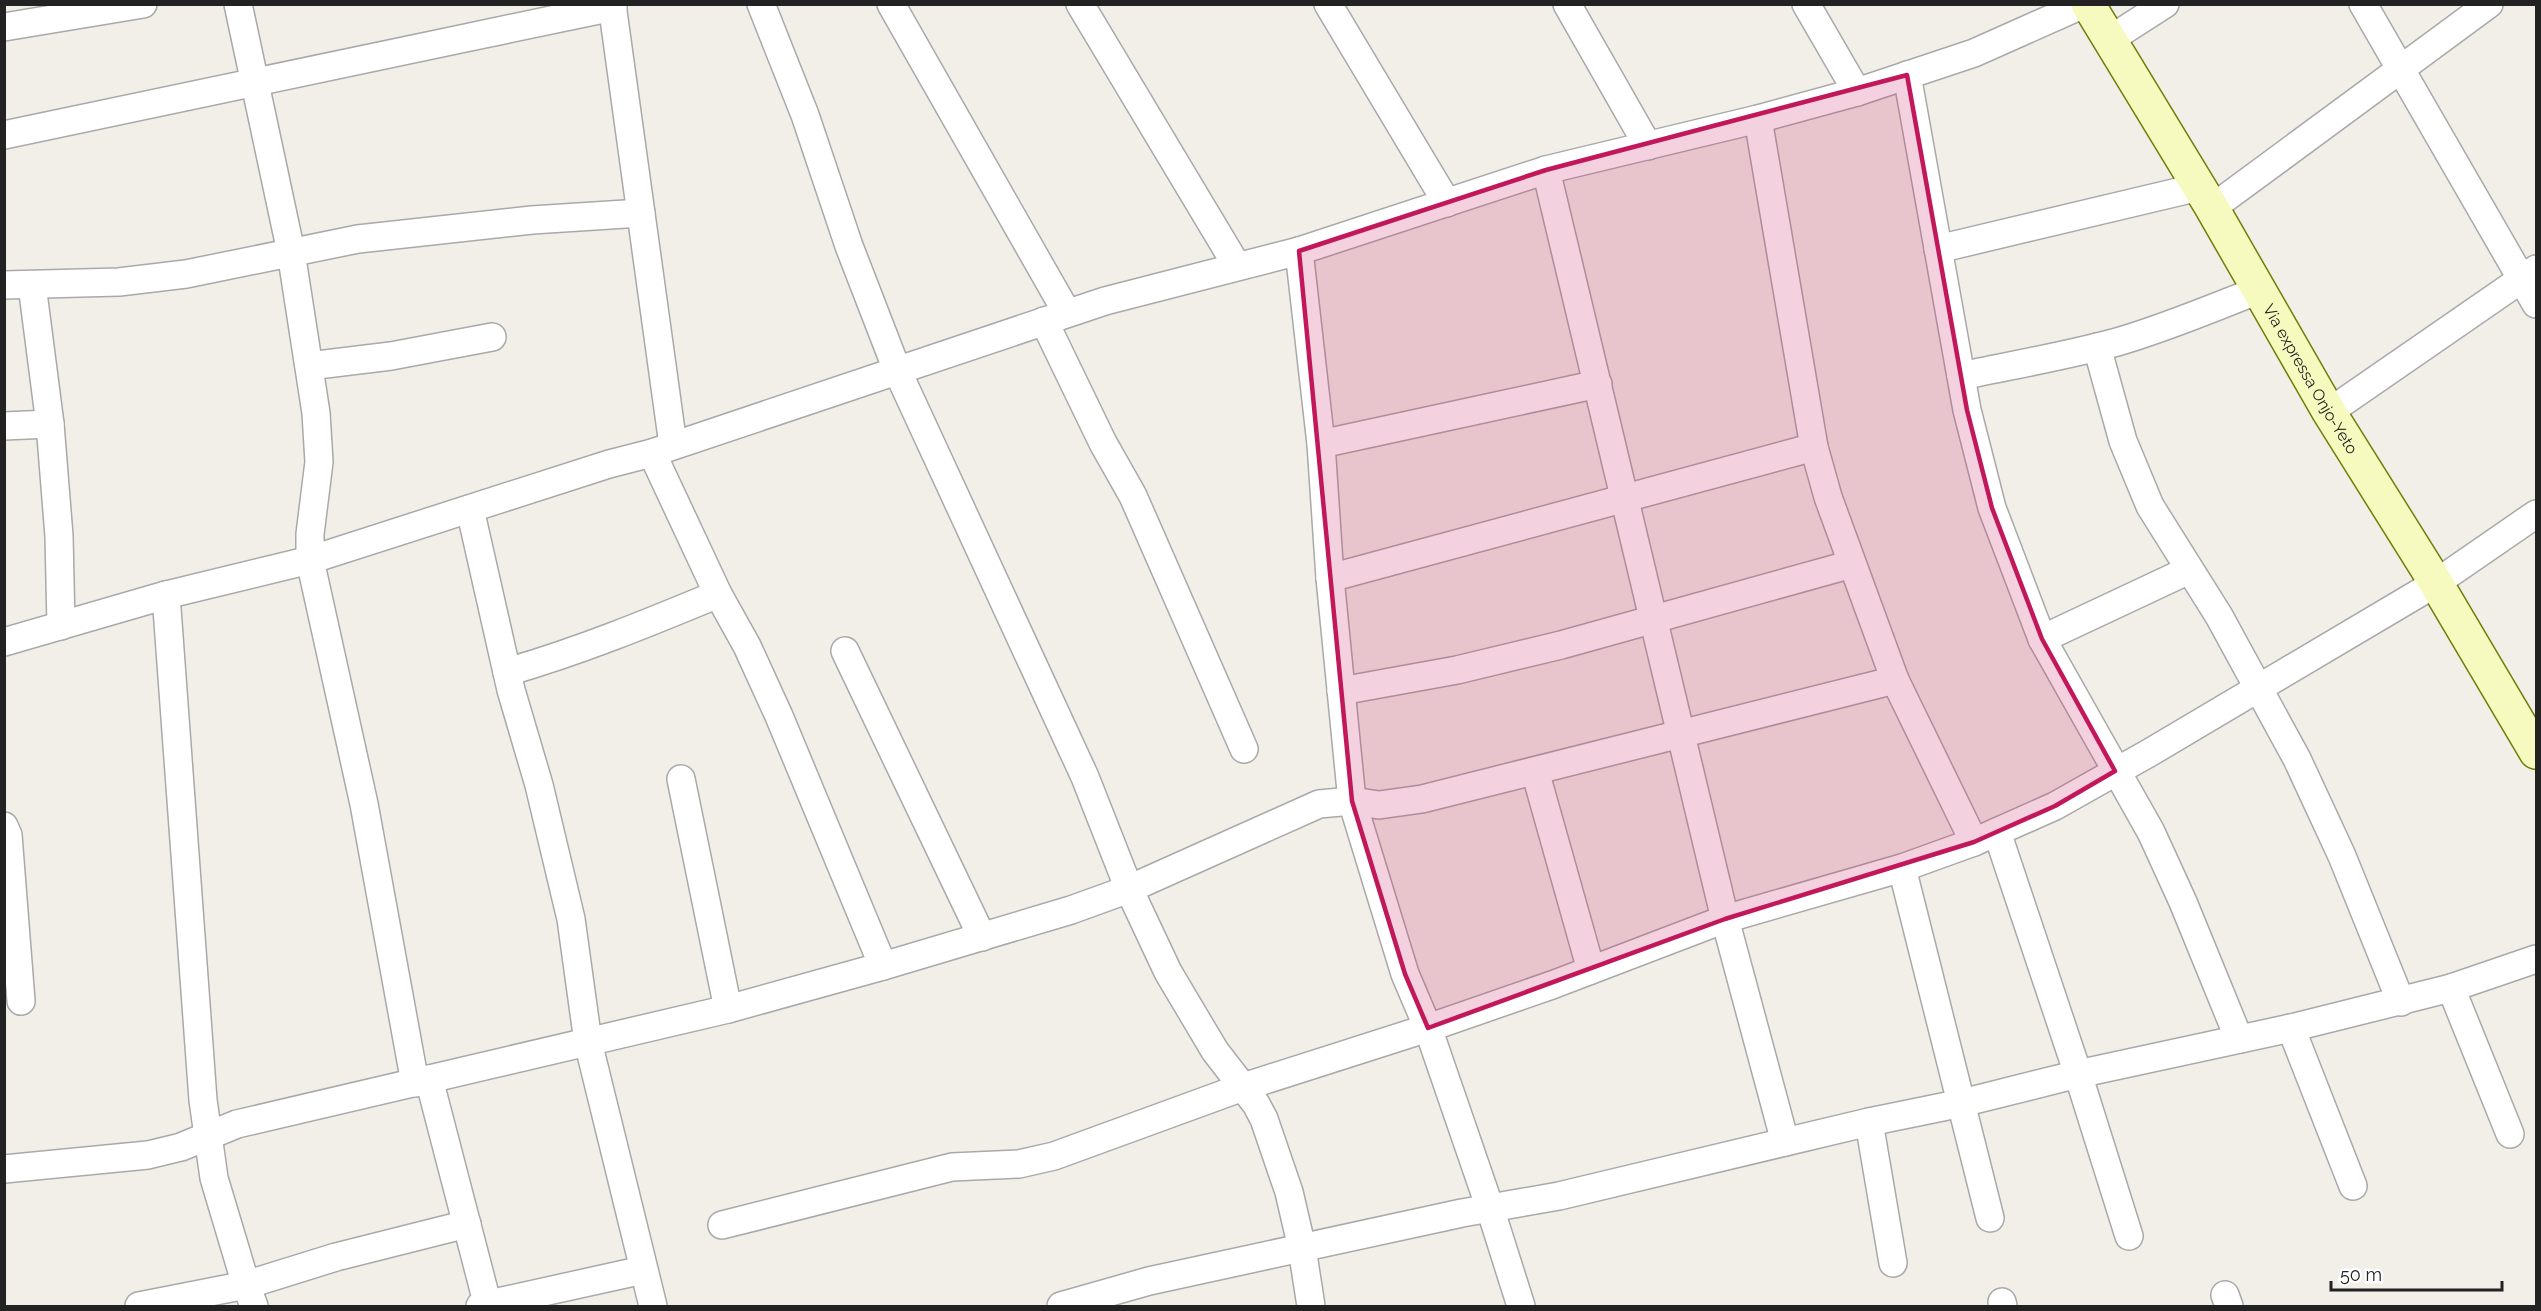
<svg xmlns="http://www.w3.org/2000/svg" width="2541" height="1311" font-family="Raleway,sans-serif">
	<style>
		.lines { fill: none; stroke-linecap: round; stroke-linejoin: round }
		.minor-casing { stroke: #a9a9a9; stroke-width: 30 }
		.secondary-casing { stroke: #707d05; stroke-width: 36 }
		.minor { stroke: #fff; stroke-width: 27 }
		.secondary { stroke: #f7fabf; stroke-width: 33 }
		.marked { fill: #c2185b; fill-opacity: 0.2; stroke: #c2185b; stroke-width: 4.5; stroke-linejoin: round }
		.labels { text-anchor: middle; stroke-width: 6; stroke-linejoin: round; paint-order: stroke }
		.street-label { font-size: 16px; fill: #222; stroke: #fff }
	</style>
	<rect width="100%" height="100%" fill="#f2efe9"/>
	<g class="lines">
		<defs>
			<g id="minor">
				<path d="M 238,4 L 291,252 L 316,413 L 319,462 L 310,534 L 310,560 L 364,804 L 415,1083"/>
				<path d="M 612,4 L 673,445"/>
				<path d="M 761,4 L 805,115 L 849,246 L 897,370 L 1085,777 L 1129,889 L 1168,972 L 1215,1051 L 1256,1104 L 1264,1119 L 1289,1192 L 1302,1248 L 1311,1306"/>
				<path d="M 891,4 L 1067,313"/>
				<path d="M 1080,4 L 1237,266"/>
				<path d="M 1328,4 L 1447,203"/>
				<path d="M 1567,4 L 1648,146"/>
				<path d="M 1806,4 L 1857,92"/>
				<path d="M 2363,4 L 2536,304"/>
				<path d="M 4,27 L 143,4"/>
				<path d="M 2109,40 L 2165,4"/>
				<path d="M 1907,75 L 1967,410 L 1992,508 L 2042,639 L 2151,832 L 2183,902 L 2239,1039"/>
				<path d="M 1758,119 L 1814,447 L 1828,497 L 1895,680 L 1974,842"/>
				<path d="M 4,135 C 208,94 410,49 613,7"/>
				<path d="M 1546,170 L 1725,919 L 1785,1142"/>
				<path d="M 2212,208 L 2489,4"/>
				<path d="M 1938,249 L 2199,187"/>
				<path d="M 1299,251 L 1321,444 L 1330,578 L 1352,801 L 1405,974 L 1428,1028 L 1490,1208 L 1521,1306"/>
				<path d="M 4,285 L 119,282 L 186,274 L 358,239 L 532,220 L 641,213"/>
				<path d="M 32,285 L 50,424 L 59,536 L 61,626"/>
				<path d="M 1044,321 L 1103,443 L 1133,496 L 1244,749"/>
				<path d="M 2097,347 L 2123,441 L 2150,506 L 2219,616 L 2297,759 L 2342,856 L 2401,1002"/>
				<path d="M 309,366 L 391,356 L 492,337"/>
				<path d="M 1961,376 C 2013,365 2066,356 2117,342 C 2166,328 2212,308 2259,290"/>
				<path d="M 2329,412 L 2536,269"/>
				<path d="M 4,426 L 50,424"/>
				<path d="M 1321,444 L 1598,384"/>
				<path d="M 652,453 L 718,594 L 747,646 L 779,716 L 883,966"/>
				<path d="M 470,509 L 511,690 L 539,785 L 571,919 L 588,1042 L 653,1306"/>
				<path d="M 1330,578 L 1814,447"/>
				<path d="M 166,595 L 203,1100 L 214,1178 L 246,1285 L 254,1306"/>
				<path d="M 2042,639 L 2189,570"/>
				<path d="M 4,642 L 166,595 L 310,560 L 609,464 L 652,453 L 1105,301 L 1299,251 L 1546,170 L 1758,119 L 1857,92 L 1974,53 L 2084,4"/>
				<path d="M 845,651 L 982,937"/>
				<path d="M 507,672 C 580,651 648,623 718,594"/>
				<path d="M 1341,691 L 1457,670 L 1561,645 L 1852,564"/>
				<path d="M 1535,771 L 1591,970"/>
				<path d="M 681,779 L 728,1009"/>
				<path d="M 4,826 L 8,835 L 21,1001"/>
				<path d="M 1997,832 L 2078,1074 L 2129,1236"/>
				<path d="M 1902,868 L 1990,1218"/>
				<path d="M 2451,988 L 2510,1134"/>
				<path d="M 2291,1028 L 2353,1186"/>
				<path d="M 429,1079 L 488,1306"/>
				<path d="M 1869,1122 L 1893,1263"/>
				<path d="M 4,1169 L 148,1155 L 181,1147 L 237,1124 L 728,1009 L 883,966 L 1071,910 L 1129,889 L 1319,804 L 1352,801 L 1379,805 L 1422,799 L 1895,680"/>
				<path d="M 722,1225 L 952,1167 L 1019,1164 L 1054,1156 L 1243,1087 L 1428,1028 L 1552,985 L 1725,919 L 1902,868 L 1974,842 L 2055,806 L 2149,753 L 2436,583 L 2536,514"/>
				<path d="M 2225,1295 L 2229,1306"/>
				<path d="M 2002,1302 L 2003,1306"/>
				<path d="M 139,1306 L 246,1285 L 336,1257 L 467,1224"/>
				<path d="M 480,1306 L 643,1270"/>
				<path d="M 1061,1306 L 1149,1281 L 1462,1213 L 1559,1196 L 1869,1122 L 1962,1103 L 2078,1074 L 2291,1028 L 2451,988 L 2536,959"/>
			</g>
			<g id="secondary">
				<path id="s1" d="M 2088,4 L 2212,208 L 2329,412 L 2436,583 L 2536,752"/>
			</g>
		</defs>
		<!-- minor casing -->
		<use href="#minor" class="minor-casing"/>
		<!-- secondary casing -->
		<use href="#secondary" class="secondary-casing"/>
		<!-- minor -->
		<use href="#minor" class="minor"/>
		<!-- secondary -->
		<use href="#secondary" class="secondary"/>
	</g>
	<!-- marked area -->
	<path class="marked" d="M 1907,75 L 1967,410 L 1992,508 L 2042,639 L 2115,771 L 2055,806 L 1974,842 L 1725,919 L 1428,1028 L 1405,974 L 1352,801 L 1299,251 L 1546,170 Z"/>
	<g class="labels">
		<!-- street labels -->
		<g class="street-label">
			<text dy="6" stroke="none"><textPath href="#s1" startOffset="436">Via expressa Onjo-Yeto</textPath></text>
		</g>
	</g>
	<!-- border -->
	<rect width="2541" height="1311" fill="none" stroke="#222222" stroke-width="12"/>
	<!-- scale -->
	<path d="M2331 1281v9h171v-9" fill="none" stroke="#222222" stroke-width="3"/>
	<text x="2340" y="1281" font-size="18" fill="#222222" stroke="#ffffff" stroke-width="4.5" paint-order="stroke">50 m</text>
</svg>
